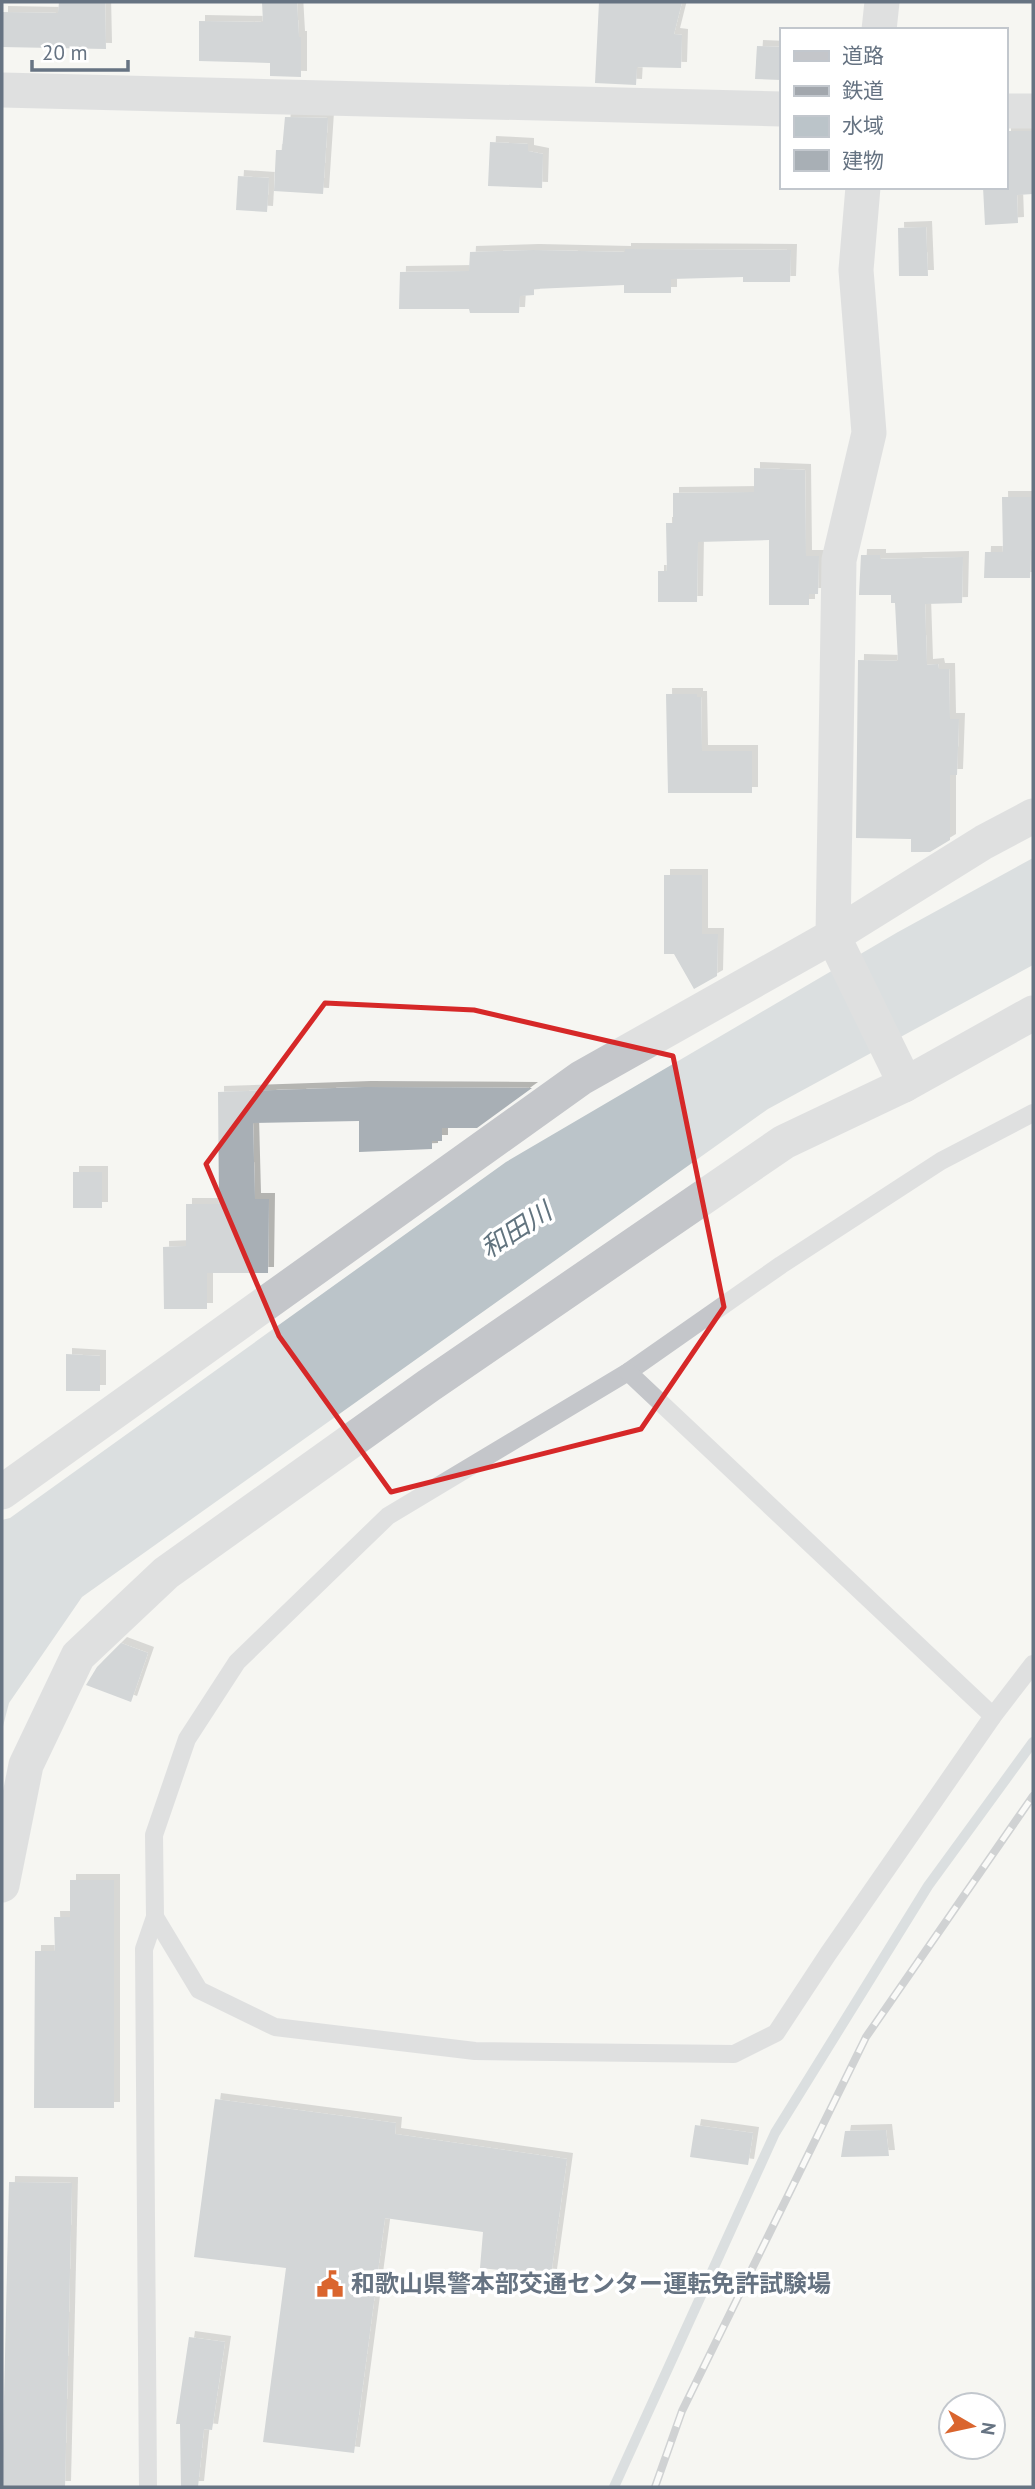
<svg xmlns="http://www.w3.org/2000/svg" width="1035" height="2489" font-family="'PT Sans','Noto Sans JP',sans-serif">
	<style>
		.water { fill: #bbc4c9 }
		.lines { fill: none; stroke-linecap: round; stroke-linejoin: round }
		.stream { stroke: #bbc4c9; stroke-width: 10 }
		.building { fill: #a8afb5; filter: url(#shadow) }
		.service { stroke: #c4c6ca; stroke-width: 18 }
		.minor { stroke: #c4c6ca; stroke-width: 35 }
		.rail-casing { stroke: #a2a7ad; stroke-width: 8 }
		.rail { stroke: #fff; stroke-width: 5; stroke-dasharray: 16; stroke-linecap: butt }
		.marked { fill: none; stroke: #d62828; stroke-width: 5; stroke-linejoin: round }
		.labels { text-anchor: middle; stroke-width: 7; stroke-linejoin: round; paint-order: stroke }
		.poi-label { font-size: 24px; font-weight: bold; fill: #667382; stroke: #fff; text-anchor: start }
		.water-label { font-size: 26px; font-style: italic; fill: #62747f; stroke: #fff }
	</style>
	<defs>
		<filter id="shadow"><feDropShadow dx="6" dy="-6" stdDeviation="0" flood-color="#0004"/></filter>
	</defs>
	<rect width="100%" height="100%" fill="#f5f5f2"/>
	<!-- water -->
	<path class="water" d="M 1033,858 L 1033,965 L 768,1109 L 82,1597 L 9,1703 L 2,1730 L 2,1520 L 10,1518 L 506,1162 L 898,932 Z"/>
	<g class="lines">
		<!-- stream -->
		<path class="stream" d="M 614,2487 L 775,2133 L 928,1886 L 1033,1742"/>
	</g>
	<!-- building -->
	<g class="building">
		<path d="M 59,2 L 105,2 L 106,49 L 2,47 L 2,12 L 58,13 Z"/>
		<path d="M 262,2 L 297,2 L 299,37 L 301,37 L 301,77 L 270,76 L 270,63 L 199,61 L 199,21 L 263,22 Z"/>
		<path d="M 599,2 L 682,2 L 674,34 L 682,35 L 681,68 L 637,67 L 636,85 L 595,83 Z"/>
		<path d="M 757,46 L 781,47 L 781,80 L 755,79 Z"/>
		<path d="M 285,117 L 328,118 L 323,194 L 274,191 L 276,150 L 282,150 Z"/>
		<path d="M 1005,131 L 1033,131 L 1033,194 L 1017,195 L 1018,223 L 985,225 L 983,187 L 1005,187 Z"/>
		<path d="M 490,142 L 528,144 L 528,151 L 543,154 L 542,188 L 488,186 Z"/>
		<path d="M 238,176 L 269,178 L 267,212 L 236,210 Z"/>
		<path d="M 926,227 L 928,276 L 899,276 L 898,228 Z"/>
		<path d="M 625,249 L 791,250 L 790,282 L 743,282 L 743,277 L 671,279 L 671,293 L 624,293 L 624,285 L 534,289 L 534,295 L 520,296 L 519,313 L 470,313 L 469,309 L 399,309 L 400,272 L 469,271 L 470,252 L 533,250 L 625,252 Z"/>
		<path d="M 754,468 L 805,470 L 806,556 L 819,556 L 818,594 L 809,594 L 809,605 L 769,605 L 769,540 L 698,542 L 697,602 L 658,602 L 658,571 L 667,571 L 666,523 L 673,523 L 673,493 L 754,492 Z"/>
		<path d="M 1002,497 L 1033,497 L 1030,578 L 984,578 L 985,552 L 1003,552 Z"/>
		<path d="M 861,555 L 880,555 L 880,559 L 963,557 L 962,603 L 925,604 L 927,665 L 938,664 L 939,669 L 949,669 L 950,719 L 959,719 L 957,775 L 950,775 L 950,840 L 930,852 L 911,852 L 911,839 L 856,838 L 858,660 L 898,661 L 895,603 L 891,603 L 891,595 L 859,595 Z"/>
		<path d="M 666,694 L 697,694 L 697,697 L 701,697 L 702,751 L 752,751 L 752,793 L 668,793 Z"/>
		<path d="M 664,875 L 702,875 L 702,934 L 718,934 L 717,976 L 694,989 L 674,954 L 664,954 Z"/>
		<path d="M 365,1087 L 532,1088 L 477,1128 L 442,1128 L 442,1141 L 432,1141 L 432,1149 L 359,1152 L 359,1121 L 253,1123 L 255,1199 L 269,1199 L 268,1273 L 207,1273 L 207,1309 L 164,1309 L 163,1247 L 186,1246 L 186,1204 L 219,1204 L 218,1092 Z"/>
		<rect x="73" y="1172" width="29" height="36"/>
		<path d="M 66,1354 L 100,1356 L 100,1391 L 66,1391 Z"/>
		<path d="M 121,1643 L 148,1653 L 131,1702 L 86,1685 L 97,1667 Z"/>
		<path d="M 70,1880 L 114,1880 L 114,2108 L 34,2108 L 35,1951 L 55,1951 L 54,1917 L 70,1917 Z"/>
		<path d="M 215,2099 L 396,2123 L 395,2134 L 567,2159 L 551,2275 L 480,2268 L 483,2232 L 385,2218 L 354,2453 L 263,2442 L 286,2268 L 194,2257 Z"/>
		<path d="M 695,2125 L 753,2133 L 748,2165 L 690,2157 Z"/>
		<path d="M 886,2130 L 889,2156 L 841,2157 L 845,2131 Z"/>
		<path d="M 9,2182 L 72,2183 L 65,2487 L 2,2487 Z"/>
		<path d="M 189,2337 L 225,2342 L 212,2430 L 204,2429 L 198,2487 L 181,2487 L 180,2424 L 176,2424 Z"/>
	</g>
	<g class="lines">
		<!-- service -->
		<g class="service">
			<path d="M 1033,1113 L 941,1161 L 781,1265 L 628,1372 L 388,1516 L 237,1662 L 187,1739 L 154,1835 L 155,1917 L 199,1990 L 275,2027 L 475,2051 L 734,2054 L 776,2033 L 828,1954 L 993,1716 L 1033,1664"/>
			<path d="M 628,1372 L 993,1716"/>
			<path d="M 148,2487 L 144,1949 L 155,1917"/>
		</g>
		<!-- minor -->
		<g class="minor">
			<path d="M 879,30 L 882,2"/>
			<path d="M 2,90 L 781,109"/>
			<path d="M 1005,111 L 1033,111"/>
			<path d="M 904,1085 L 1033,1013"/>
			<path d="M 2,1492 L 581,1078 L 833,936 L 984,842 L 1033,816"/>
			<path d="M 2,1885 L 26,1765 L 78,1656 L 166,1573 L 428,1386 L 784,1142 L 904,1085 L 899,1071 L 833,936 L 839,560 L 869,433 L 856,270 L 863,187"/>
		</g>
		<defs>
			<path id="rail" d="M 655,2487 L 682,2411 L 866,2037 L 1033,1796"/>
		</defs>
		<!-- rail casing -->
		<use href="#rail" class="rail-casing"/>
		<!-- rail -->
		<use href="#rail" class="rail"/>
	</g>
	<!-- marked area -->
	<path d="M0 0H1035V2489H0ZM 325,1003 L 474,1010 L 673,1056 L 724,1307 L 641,1429 L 391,1492 L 279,1336 L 206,1164 Z" fill="#f5f5f2" fill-opacity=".55" fill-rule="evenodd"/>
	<path class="marked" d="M 325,1003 L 474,1010 L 673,1056 L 724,1307 L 641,1429 L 391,1492 L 279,1336 L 206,1164 Z"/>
	<!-- icons -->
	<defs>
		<symbol id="civic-bare" viewBox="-9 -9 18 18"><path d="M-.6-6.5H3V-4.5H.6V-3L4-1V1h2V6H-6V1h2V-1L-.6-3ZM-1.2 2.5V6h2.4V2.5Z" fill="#da652e" stroke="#fff" stroke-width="2.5" paint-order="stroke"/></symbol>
	</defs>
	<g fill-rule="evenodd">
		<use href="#civic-bare" x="311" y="2265" width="38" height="38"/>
	</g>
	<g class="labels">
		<!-- poi labels -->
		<g class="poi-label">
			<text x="351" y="2292">和歌山県警本部交通センター運転免許試験場</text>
		</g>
		<!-- water labels -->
		<g class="water-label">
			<text transform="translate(516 1230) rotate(-33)" y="9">和田川</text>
		</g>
	</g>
	<!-- border -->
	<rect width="1035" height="2489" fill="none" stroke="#667382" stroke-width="7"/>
	<!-- legend -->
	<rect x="780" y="28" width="228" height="161" fill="#ffffff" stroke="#c2c7cd" stroke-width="2"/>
	<rect x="794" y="51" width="35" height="10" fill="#c4c6ca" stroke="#c2c7cd" stroke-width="2"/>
	<text x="842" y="63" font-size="21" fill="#667382">道路</text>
	<rect x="794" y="86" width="35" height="10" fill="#a2a7ad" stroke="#c2c7cd" stroke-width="2"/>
	<text x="842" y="98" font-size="21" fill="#667382">鉄道</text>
	<rect x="794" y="116" width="35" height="21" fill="#bbc4c9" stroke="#c2c7cd" stroke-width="2"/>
	<text x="842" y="133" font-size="21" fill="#667382">水域</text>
	<rect x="794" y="150" width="35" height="21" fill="#a8afb5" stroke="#c2c7cd" stroke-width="2"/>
	<text x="842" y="168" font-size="21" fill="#667382">建物</text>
	<!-- north arrow -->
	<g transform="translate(972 2426) rotate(99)"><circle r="33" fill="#ffffff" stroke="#c2c7cd" stroke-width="2"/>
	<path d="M0-5L12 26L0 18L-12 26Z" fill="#da652e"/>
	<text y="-10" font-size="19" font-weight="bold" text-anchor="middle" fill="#667382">N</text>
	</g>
	<!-- scale -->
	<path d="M32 60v10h96v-10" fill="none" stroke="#667382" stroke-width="3.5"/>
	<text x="42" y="60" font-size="21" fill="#667382" stroke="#ffffff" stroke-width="5" paint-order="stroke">20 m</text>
</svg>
